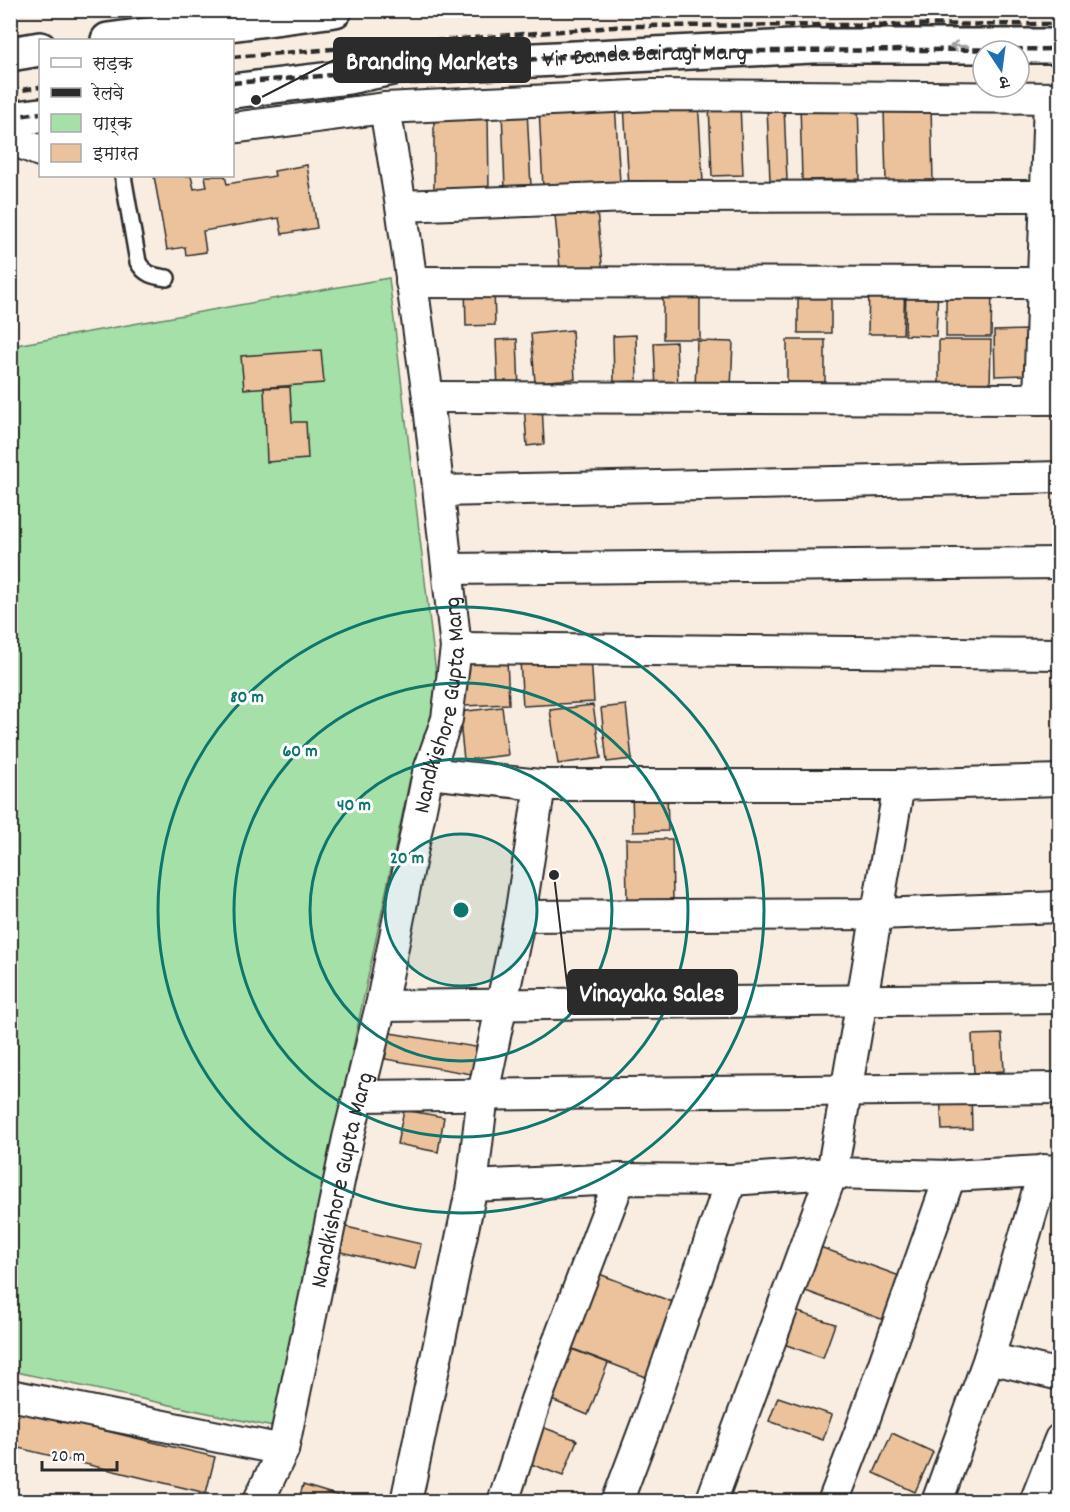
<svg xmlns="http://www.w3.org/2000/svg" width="1070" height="1512" font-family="Dekko,'Playpen Sans Deva',sans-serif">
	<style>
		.green { fill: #a4e0a7; stroke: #688669; stroke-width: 1.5 }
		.building { fill: #ebc29b; stroke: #2b2b2b; stroke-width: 1.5 }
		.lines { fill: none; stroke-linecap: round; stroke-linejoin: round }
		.service-casing { stroke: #2b2b2b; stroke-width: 20 }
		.minor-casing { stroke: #2b2b2b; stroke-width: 34 }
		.secondary-casing { stroke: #2b2b2b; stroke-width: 38 }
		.service { stroke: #fff; stroke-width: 15 }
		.minor { stroke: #fff; stroke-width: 30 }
		.secondary { stroke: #fff; stroke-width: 33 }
		.rail { stroke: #2b2b2b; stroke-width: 4.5; stroke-dasharray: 9 4.5; stroke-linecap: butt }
		.oneway { stroke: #a0a0a0 }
		.ring { fill: none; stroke: #0f766e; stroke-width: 3 }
		.labels { text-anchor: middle; stroke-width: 6; stroke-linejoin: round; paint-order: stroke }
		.street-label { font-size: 24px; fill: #2b2b2b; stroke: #fff }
		.centre { fill: #0f766e; stroke: #fff; stroke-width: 3 }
		.ring-label { font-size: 18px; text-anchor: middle; font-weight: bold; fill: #0f766e; stroke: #fff; stroke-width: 6; stroke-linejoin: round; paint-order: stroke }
		.leader { fill: none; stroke: #2b2b2b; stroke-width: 2 }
		.callout-dot { fill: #2b2b2b; stroke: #fff; stroke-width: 2 }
		.callout { fill: #2b2b2b; stroke: #2b2b2b; stroke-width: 2 }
		.callout-label { font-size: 26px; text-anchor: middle; font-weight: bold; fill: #fff }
	</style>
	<rect width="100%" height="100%" fill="#f9ede1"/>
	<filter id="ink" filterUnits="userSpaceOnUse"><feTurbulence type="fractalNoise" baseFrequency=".0167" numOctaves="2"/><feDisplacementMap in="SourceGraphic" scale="12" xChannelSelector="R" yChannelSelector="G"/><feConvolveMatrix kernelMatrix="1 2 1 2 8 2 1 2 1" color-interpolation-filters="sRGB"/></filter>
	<g filter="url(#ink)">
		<!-- green -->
		<path class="green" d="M 389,278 L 440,707 L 410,778 L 273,1427 L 11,1371 L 11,346 Z"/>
		<!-- building -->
		<g class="building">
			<path d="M 698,100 L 703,182 L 629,187 L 624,105 Z"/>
			<path d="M 858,102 L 860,179 L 802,180 L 800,103 Z"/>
			<path d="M 615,103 L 620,183 L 543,188 L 539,108 Z"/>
			<path d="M 740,104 L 743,175 L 712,176 L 709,105 Z"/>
			<path d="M 784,106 L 787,180 L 770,181 L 767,107 Z"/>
			<path d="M 931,108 L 933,180 L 886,181 L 884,109 Z"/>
			<path d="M 527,110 L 531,187 L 505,188 L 502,111 Z"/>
			<path d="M 434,114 L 488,114 L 489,190 L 434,190 Z"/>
			<path d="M 307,165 L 317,228 L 282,234 L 279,218 L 203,231 L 206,252 L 186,255 L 185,247 L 167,250 L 154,176 L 191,176 L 194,189 L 207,187 L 205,176 L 225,176 L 227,184 L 275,176 L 274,171 Z"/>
			<path d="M 596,200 L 603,275 L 561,279 L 554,204 Z"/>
			<path d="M 465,286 L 494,286 L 495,325 L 466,326 Z"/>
			<path d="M 869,286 L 905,287 L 903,334 L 868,334 Z"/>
			<path d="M 906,286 L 938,287 L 936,336 L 905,335 Z"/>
			<rect x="798" y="287" width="33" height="46"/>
			<path d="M 946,288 L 992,289 L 991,337 L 946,337 Z"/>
			<path d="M 700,292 L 700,339 L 663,339 L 663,293 Z"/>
			<path d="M 572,330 L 575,379 L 535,382 L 531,334 Z"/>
			<path d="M 1028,330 L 1029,375 L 995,376 L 994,331 Z"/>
			<path d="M 636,335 L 637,381 L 614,382 L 613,336 Z"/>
			<path d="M 517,339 L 519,390 L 498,391 L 496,340 Z"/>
			<rect x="787" y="340" width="38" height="48"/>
			<path d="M 939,340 L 991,340 L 990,388 L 939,387 Z"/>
			<path d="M 697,341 L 733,342 L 731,388 L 695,387 Z"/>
			<path d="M 676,342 L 678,389 L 656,391 L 654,343 Z"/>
			<path d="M 321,350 L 324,383 L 244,389 L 241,356 Z"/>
			<path d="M 290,387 L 292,422 L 306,422 L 308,459 L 267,462 L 264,388 Z"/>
			<path d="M 542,404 L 544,444 L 527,446 L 524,405 Z"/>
			<path d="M 591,656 L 594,702 L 523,706 L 520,661 Z"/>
			<path d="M 507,659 L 509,704 L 463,706 L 461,661 Z"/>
			<path d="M 593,705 L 601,758 L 558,764 L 550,710 Z"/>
			<path d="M 626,705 L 632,759 L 607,762 L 601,708 Z"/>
			<path d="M 502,707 L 508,755 L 464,760 L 459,712 Z"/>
			<path d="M 667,788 L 668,831 L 633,832 L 632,789 Z"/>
			<path d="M 626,839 L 672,839 L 673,902 L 627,902 Z"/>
			<path d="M 390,1033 L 482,1048 L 477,1075 L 385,1059 Z"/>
			<path d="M 1002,1034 L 1004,1071 L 974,1073 L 972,1035 Z"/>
			<path d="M 971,1091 L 972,1129 L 942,1130 L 940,1093 Z"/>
			<path d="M 404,1110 L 444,1117 L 438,1152 L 397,1144 Z"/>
			<path d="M 342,1226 L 421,1244 L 415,1269 L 336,1251 Z"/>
			<path d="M 820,1247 L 905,1278 L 889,1322 L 803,1290 Z"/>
			<path d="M 594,1272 L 683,1306 L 654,1380 L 565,1346 Z"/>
			<path d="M 792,1310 L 835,1324 L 823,1358 L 781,1343 Z"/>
			<path d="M 561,1345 L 608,1363 L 588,1415 L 542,1396 Z"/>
			<path d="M 778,1397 L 832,1415 L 823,1440 L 769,1421 Z"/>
			<path d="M 10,1408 L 215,1457 L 206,1493 L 10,1446 Z"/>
			<path d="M 534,1424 L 577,1440 L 563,1476 L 520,1460 Z"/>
			<path d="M 892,1433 L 933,1452 L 915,1492 L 874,1473 Z"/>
			<path d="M 303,1485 L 359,1502 L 298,1502 Z"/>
		</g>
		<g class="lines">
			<defs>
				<path id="service" d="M 123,176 L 138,262 C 145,275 154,276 167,278"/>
				<g id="minor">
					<path d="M 232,128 L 385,108 L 654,95 L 1060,98"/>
					<path d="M 10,139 L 40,151"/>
					<path d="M 401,206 L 629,197 L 1060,196"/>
					<path d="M 411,282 L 1060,283"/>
					<path d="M 428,397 L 1060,399"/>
					<path d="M 1039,399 L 1049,99"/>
					<path d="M 439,491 L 1060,477"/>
					<path d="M 449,569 L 1060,563"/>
					<path d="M 456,648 L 1060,654"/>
					<path d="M 428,773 L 540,785 L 899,785 L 1060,780"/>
					<path d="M 520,916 L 879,914 L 1060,907"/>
					<path d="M 381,1006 L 1060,998"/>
					<path d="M 359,1096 L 1060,1088"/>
					<path d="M 472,1186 L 620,1179 L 731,1180 L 832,1173 L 950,1176 L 1060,1170"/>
					<path d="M 989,1358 L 1060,1375"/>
					<path d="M 10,1395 L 283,1450"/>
					<path id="s1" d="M 258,1502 L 283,1450 L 348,1138 L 381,1006 L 428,773 L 447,719 L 456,648 L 428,397 L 401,206 L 385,108"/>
					<path d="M 406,1502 L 472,1186 L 483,1094 L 520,916 L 540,785"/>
					<path d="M 503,1502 L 536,1400 L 620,1179"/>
					<path d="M 617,1502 L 646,1425 L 731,1180"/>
					<path d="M 711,1502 L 832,1173 L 899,785"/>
					<path d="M 833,1502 L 861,1429 L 950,1176"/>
					<path d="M 937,1502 L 989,1358 L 1044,1170"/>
					<path d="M 1035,1502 L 1060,1439"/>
				</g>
				<g id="secondary">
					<path d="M 108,40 L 335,10"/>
					<path d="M 10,54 L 40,49"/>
					<path d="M 232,91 L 348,77 L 397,67 L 812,46 L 1060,46"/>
					<path d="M 10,119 L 40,115"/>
				</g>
			</defs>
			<!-- service casing -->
			<use href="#service" class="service-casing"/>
			<!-- minor casing -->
			<use href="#minor" class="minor-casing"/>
			<!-- secondary casing -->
			<use href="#secondary" class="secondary-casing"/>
			<!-- service -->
			<use href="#service" class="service"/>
			<!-- minor -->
			<use href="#minor" class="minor"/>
			<!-- secondary -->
			<use href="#secondary" class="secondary"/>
			<!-- rail -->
			<g class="rail">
				<path d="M 232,57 L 626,26 L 1060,24"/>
				<path id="s2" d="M 232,83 L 627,52 L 1060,49"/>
				<path d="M 10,92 L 40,87"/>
				<path d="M 10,117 L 40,113"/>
			</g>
		</g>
		<!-- one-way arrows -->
		<defs><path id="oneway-shaft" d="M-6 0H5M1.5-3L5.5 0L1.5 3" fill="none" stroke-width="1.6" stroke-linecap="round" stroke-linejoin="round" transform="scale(1.5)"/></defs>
		<use class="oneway" href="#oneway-shaft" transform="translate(959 46) rotate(180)"/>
	</g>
	<!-- distance rings -->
	<circle cx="461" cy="910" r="76" fill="#0f766e" fill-opacity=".12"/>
	<g class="ring">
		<circle cx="461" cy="910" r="76"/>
		<circle cx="461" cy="910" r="151"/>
		<circle cx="461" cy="910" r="227"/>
		<circle cx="461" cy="910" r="303"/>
	</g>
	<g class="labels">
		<!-- street labels -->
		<g class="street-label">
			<text dy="8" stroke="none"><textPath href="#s2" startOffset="414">Vir Banda Bairagi Marg</textPath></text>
			<text dy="8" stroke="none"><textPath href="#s1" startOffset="820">Nandkishore Gupta Marg</textPath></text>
			<text dy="8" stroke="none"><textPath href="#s1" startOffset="334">Nandkishore Gupta Marg</textPath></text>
		</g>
	</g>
	<circle cx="461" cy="910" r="9" class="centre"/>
	<g class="ring-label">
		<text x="247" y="702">80 m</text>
		<text x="300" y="756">60 m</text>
		<text x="354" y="810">40 m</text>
		<text x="407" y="863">20 m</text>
	</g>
	<!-- callouts -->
	<path class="leader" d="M256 100L334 60M554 875L568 992"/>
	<g class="callout-dot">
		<circle cx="256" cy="100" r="6"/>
		<circle cx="554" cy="875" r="6"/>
	</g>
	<g class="callout">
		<rect x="334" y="38" width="196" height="44" rx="6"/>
		<rect x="568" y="970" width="169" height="44" rx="6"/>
	</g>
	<g class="callout-label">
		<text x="432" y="69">Branding Markets</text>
		<text x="652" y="1001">Vinayaka Sales</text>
	</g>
	<!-- margin -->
	<rect width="1070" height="1512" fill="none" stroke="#fff" stroke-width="36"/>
	<rect x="18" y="18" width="1034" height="1476" fill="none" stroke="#2b2b2b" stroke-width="2" filter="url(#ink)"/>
	<!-- legend -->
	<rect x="39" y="39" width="195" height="138" fill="#ffffff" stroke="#aaaaaa" stroke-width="1.5"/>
	<rect x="51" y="58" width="30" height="9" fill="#ffffff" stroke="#aaaaaa" stroke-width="1.5"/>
	<text x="93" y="69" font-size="18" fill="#2b2b2b">सड़क</text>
	<rect x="51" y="88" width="30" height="9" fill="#2b2b2b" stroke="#aaaaaa" stroke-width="1.5"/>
	<text x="93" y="99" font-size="18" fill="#2b2b2b">रेलवे</text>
	<rect x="51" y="114" width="30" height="18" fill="#a4e0a7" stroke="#aaaaaa" stroke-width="1.5"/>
	<text x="93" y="129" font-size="18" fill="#2b2b2b">पार्क</text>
	<rect x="51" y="144" width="30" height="18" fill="#ebc29b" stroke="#aaaaaa" stroke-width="1.5"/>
	<text x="93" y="159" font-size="18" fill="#2b2b2b">इमारत</text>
	<!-- north arrow -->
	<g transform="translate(1001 69) rotate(167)"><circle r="28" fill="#ffffff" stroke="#aaaaaa" stroke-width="1.5"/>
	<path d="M0-4.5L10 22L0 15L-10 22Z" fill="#1f6fb2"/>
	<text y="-9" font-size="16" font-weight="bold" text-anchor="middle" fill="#2b2b2b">उ</text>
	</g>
	<!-- scale -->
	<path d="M42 1461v9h75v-9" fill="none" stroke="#2b2b2b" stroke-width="3"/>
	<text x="51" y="1461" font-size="18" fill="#2b2b2b" stroke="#ffffff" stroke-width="4.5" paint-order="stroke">20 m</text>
</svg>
